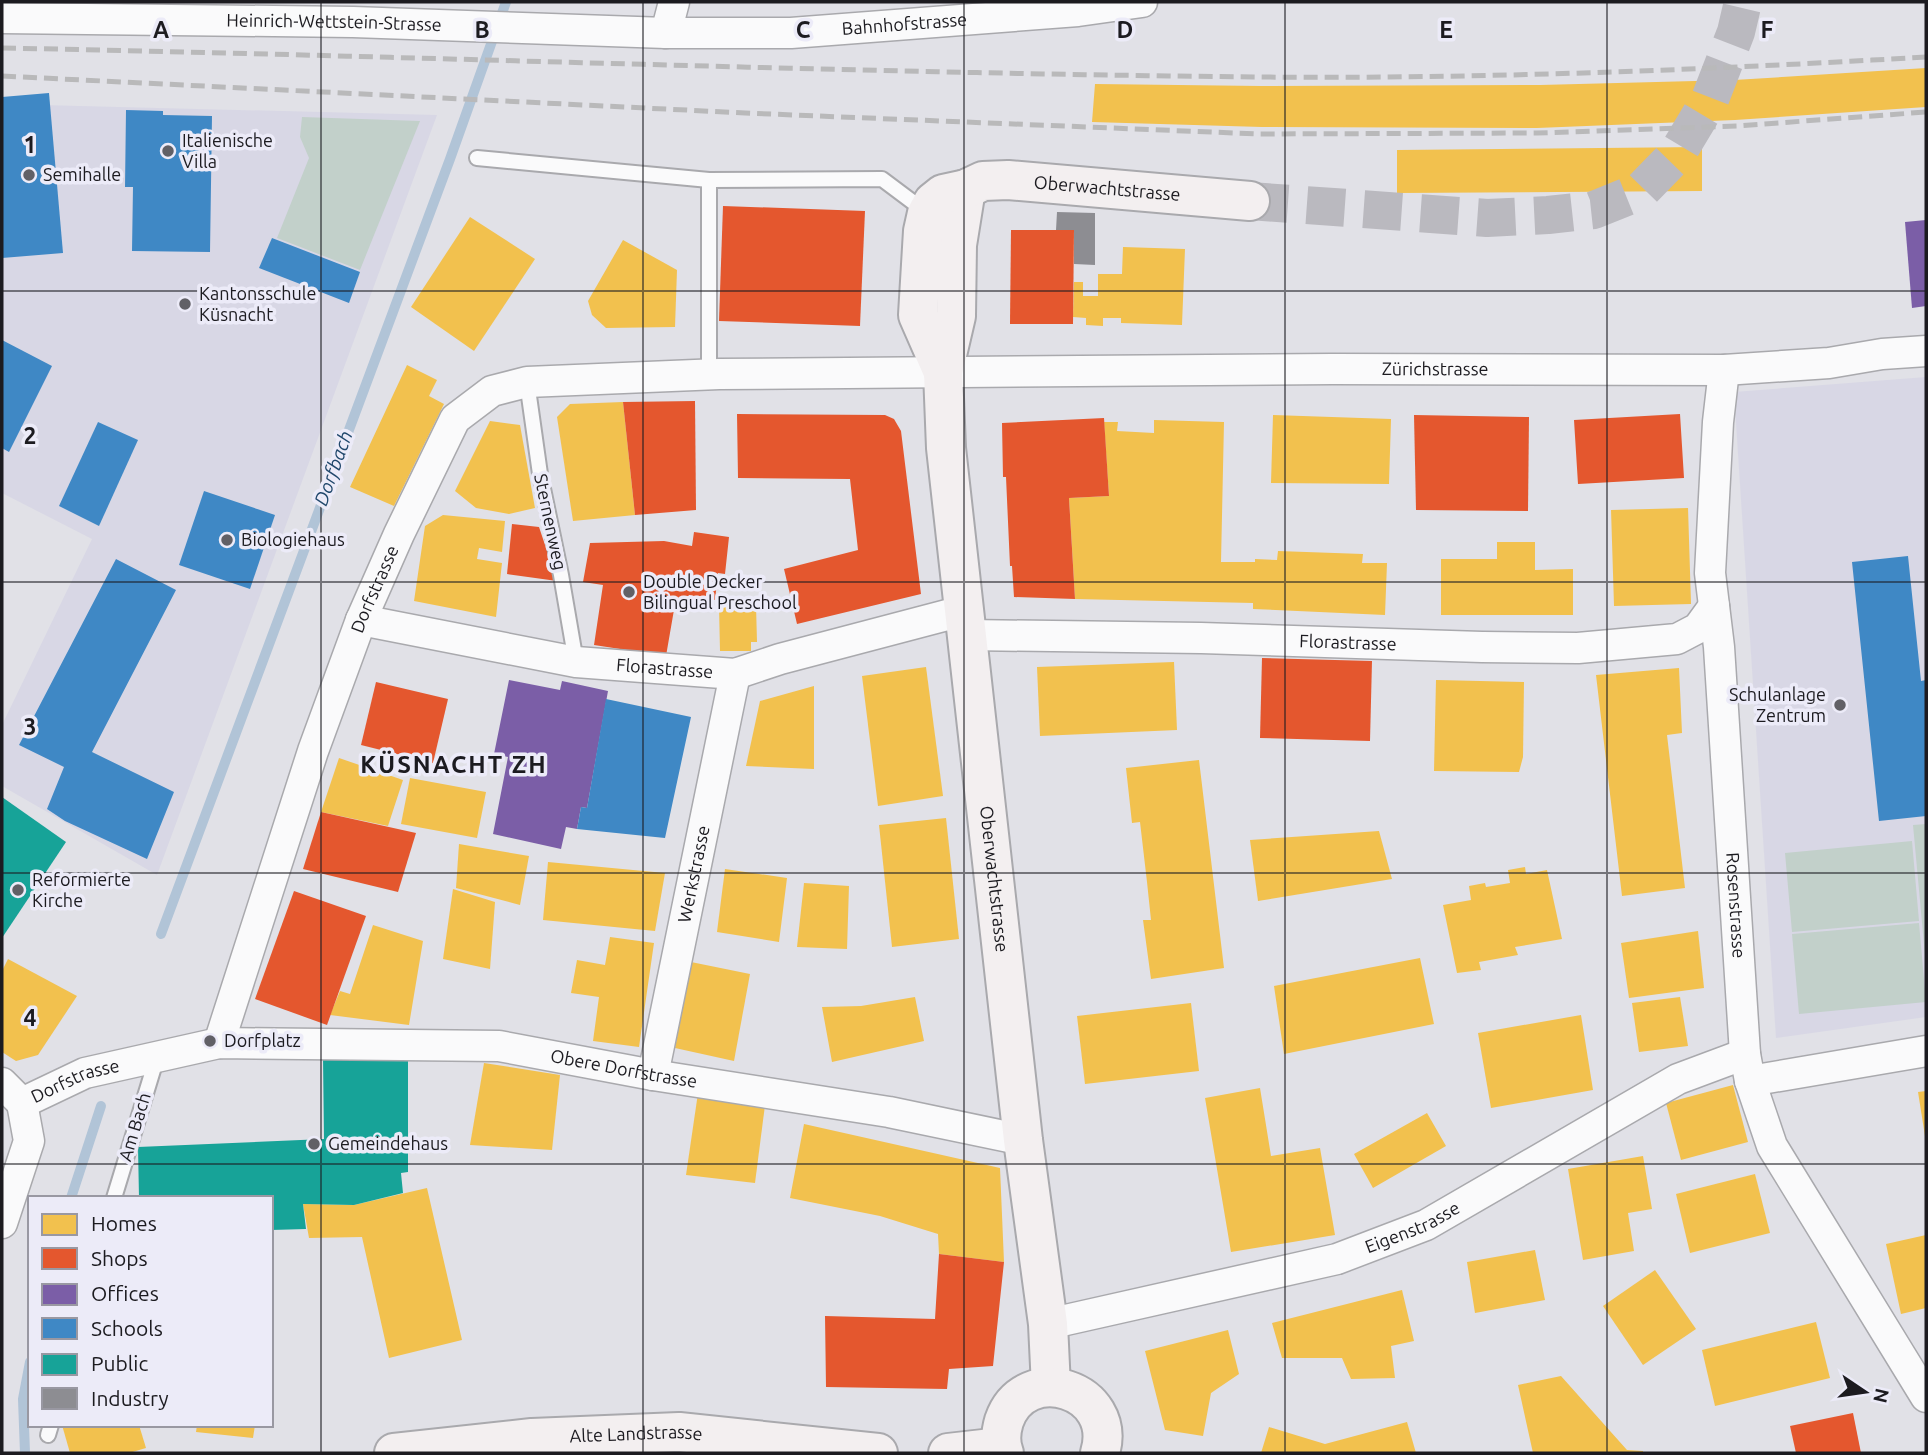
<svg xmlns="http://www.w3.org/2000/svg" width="1928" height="1455" font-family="Ubuntu,sans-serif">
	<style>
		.built { fill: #d8d7e5 }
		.green { fill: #c2d0ca }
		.homes { fill: #f2c14e }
		.shops { fill: #e4572e }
		.offices { fill: #7b5ea7 }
		.schools { fill: #3f88c5 }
		.public { fill: #17a398 }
		.industry { fill: #8d8d92 }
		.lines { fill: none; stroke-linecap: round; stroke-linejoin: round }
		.stream { stroke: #b1c4d7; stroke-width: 10 }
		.secondary-tunnel { stroke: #bab9bf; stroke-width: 38; stroke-dasharray: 38 19; stroke-linecap: butt }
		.lane-casing { stroke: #a9a9ad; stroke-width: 18 }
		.street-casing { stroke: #a9a9ad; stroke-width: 33 }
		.secondary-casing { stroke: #a9a9ad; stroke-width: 42 }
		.lane { stroke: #fafafb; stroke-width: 14 }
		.street { stroke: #fafafb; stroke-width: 30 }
		.secondary { stroke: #f3eff0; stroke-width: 38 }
		.rail { stroke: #b9b9ba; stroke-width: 5; stroke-dasharray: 14 7; stroke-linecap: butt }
		.grid { fill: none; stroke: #1c1b20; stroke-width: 2; stroke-opacity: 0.55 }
		.poi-dot { fill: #616066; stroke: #ecebf8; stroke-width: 2.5 }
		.labels { text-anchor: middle; stroke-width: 7; stroke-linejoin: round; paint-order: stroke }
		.street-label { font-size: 18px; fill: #1c1b20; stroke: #ecebf8 }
		.poi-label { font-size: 18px; fill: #1c1b20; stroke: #ecebf8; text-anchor: start }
		.water-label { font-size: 19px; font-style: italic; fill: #21486c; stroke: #ecebf8 }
		.district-label { font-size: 24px; font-weight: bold; letter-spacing: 2px; fill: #1c1b20; stroke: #ecebf8 }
		.grid-label { font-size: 23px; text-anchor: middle; font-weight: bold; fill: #1c1b20; stroke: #ecebf8; stroke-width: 7; stroke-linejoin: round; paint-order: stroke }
	</style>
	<rect width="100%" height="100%" fill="#e1e1e7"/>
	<!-- built -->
	<g class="built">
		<path d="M 2,104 L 437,115 L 157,875 L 2,786 L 2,725 L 92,539 L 2,493 Z"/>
		<path d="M 1926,377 L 1926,1017 L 1776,1038 L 1734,392 Z"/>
	</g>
	<!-- green -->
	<g class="green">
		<path d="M 302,117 L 420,121 L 360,270 L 277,238 L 309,158 L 300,137 Z"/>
		<path d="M 1926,824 L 1926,966 L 1913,825 Z"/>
		<path d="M 1912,841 L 1919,921 L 1792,932 L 1785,853 Z"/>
		<path d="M 1919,923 L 1926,1002 L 1799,1014 L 1792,934 Z"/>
	</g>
	<!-- homes -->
	<g class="homes">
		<path d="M 1926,68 L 1926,107 L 1735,120 L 1537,128 L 1262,127 L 1092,122 L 1095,84 L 1261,86 L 1540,85 L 1734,80 Z"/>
		<path d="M 1702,147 L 1702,191 L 1397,193 L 1397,150 Z"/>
		<path d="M 470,217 L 535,259 L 474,351 L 411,307 Z"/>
		<path d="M 623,240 L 677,270 L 675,327 L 606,328 L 592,315 L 588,301 Z"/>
		<path d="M 1123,247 L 1185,249 L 1182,325 L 1121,323 L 1121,318 L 1103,318 L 1103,326 L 1086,325 L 1086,318 L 1073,317 L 1074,282 L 1083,282 L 1083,296 L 1098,296 L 1098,274 L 1122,274 Z"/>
		<path d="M 407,365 L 437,380 L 429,396 L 444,404 L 394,506 L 350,487 Z"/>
		<path d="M 623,402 L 635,515 L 573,521 L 557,417 L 570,404 Z"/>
		<path d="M 1273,415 L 1391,419 L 1389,484 L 1271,483 Z"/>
		<path d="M 1154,420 L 1224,422 L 1221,562 L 1255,562 L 1255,559 L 1277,560 L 1278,551 L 1363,554 L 1362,563 L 1387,563 L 1385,615 L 1253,609 L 1253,603 L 1075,599 L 1069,498 L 1109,496 L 1104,422 L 1118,422 L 1117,431 L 1154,433 Z"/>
		<path d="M 490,421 L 520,425 L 535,508 L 509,514 L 476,508 L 455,491 Z"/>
		<path d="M 1688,508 L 1691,604 L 1614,606 L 1611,510 Z"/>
		<path d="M 443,515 L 505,521 L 502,552 L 479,548 L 477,559 L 502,563 L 496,617 L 414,601 L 425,526 Z"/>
		<path d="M 1497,542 L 1535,542 L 1535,570 L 1573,569 L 1573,615 L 1441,615 L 1441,559 L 1497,559 Z"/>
		<path d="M 756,605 L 757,642 L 751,642 L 751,651 L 720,651 L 719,606 Z"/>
		<path d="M 1174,662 L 1177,730 L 1040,736 L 1037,667 Z"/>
		<path d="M 926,667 L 943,796 L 878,806 L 862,676 Z"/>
		<path d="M 1679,668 L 1682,733 L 1667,735 L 1685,888 L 1622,896 L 1596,675 Z"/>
		<path d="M 1436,680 L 1524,682 L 1523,757 L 1519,772 L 1434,771 Z"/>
		<path d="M 814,686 L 814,769 L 746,766 L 760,701 Z"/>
		<path d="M 339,758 L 403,780 L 388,826 L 321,812 Z"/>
		<path d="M 1199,760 L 1224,968 L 1151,979 L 1143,920 L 1151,920 L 1147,882 L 1140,822 L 1132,823 L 1126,768 Z"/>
		<path d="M 410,778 L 486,792 L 477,838 L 401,824 Z"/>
		<path d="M 946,818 L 959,939 L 892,947 L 879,825 Z"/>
		<path d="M 1379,831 L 1392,879 L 1258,901 L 1250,840 Z"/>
		<path d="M 459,844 L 529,856 L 520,905 L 456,888 Z"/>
		<path d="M 548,862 L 665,873 L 655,931 L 543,920 Z"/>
		<path d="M 1525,867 L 1526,874 L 1547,870 L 1562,939 L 1515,947 L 1518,955 L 1479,962 L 1481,970 L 1457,973 L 1443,905 L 1471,900 L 1469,886 L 1485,883 L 1486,887 L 1510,883 L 1508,870 Z"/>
		<path d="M 725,869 L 787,878 L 779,942 L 717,932 Z"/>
		<path d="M 804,883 L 849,886 L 847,949 L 797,947 Z"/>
		<path d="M 453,889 L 495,902 L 490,969 L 443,959 Z"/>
		<path d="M 373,925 L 423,941 L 409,1025 L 330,1015 L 340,991 L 350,994 Z"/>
		<path d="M 1698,931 L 1704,988 L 1629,998 L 1621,943 Z"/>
		<path d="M 610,937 L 654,943 L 639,1047 L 593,1041 L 599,997 L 571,993 L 577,960 L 605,965 Z"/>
		<path d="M 1420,958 L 1434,1024 L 1284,1054 L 1274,986 Z"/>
		<path d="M 8,959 L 77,996 L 38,1055 L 16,1061 L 2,1052 L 2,971 Z"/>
		<path d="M 691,962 L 750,974 L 734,1061 L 675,1048 Z"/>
		<path d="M 915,997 L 924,1041 L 832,1062 L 822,1007 L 861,1006 Z"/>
		<path d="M 1680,997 L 1688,1046 L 1639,1052 L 1632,1003 Z"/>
		<path d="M 1191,1003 L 1199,1071 L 1085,1084 L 1077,1016 Z"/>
		<path d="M 1581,1015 L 1593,1090 L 1491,1108 L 1478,1033 Z"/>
		<path d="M 484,1063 L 560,1075 L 552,1150 L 470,1145 Z"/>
		<path d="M 1733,1085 L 1748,1142 L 1681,1160 L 1666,1103 Z"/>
		<path d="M 1260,1088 L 1271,1156 L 1320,1148 L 1335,1235 L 1231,1252 L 1205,1098 Z"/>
		<path d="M 1926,1091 L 1926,1136 L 1925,1136 L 1918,1092 Z"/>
		<path d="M 698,1093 L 765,1105 L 755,1183 L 686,1175 Z"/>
		<path d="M 1427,1113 L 1446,1146 L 1373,1188 L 1354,1154 Z"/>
		<path d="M 804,1124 L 1000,1168 L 1004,1262 L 939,1254 L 938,1234 L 880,1216 L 790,1198 Z"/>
		<path d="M 1643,1156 L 1652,1209 L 1628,1213 L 1634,1251 L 1583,1260 L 1568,1169 Z"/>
		<path d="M 1755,1174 L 1770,1233 L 1690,1253 L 1676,1194 Z"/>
		<path d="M 427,1188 L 462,1340 L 389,1358 L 362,1237 L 309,1238 L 303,1204 L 354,1205 Z"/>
		<path d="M 1926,1235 L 1926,1308 L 1901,1314 L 1886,1244 Z"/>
		<path d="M 1535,1250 L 1545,1300 L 1475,1313 L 1467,1262 Z"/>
		<path d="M 1655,1270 L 1696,1329 L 1643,1365 L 1603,1306 Z"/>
		<path d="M 1402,1290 L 1414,1341 L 1391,1346 L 1395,1378 L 1351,1379 L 1342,1358 L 1282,1358 L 1272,1323 Z"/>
		<path d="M 1816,1322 L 1830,1378 L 1715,1406 L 1702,1350 Z"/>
		<path d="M 1228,1330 L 1239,1374 L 1211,1393 L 1203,1436 L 1165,1430 L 1145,1351 Z"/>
		<path d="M 1561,1376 L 1627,1450 L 1643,1451 L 1643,1453 L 1533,1453 L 1518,1385 Z"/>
		<path d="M 1407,1422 L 1416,1453 L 1261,1453 L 1269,1427 L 1325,1444 Z"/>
		<path d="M 62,1425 L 139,1425 L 146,1448 L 129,1453 L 70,1453 Z"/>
		<path d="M 197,1425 L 255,1425 L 253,1438 L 196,1432 Z"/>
	</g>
	<!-- shops -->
	<g class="shops">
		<path d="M 723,206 L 865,211 L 860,326 L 719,321 Z"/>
		<path d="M 1011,230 L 1074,230 L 1073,324 L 1010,324 Z"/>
		<path d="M 695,401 L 696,510 L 635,515 L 623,402 Z"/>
		<path d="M 737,414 L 885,415 L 894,419 L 901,431 L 921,594 L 797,624 L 784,569 L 858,550 L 850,479 L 738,478 Z"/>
		<path d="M 1680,414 L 1684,478 L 1578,484 L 1574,420 Z"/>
		<path d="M 1414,415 L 1529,417 L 1528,511 L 1416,510 Z"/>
		<path d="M 1104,418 L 1109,496 L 1069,498 L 1075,599 L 1014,597 L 1012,566 L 1010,566 L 1006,477 L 1003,477 L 1002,423 Z"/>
		<path d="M 512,524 L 539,527 L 557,581 L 507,574 Z"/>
		<path d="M 694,532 L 729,537 L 725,574 L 718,573 L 715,600 L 689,595 L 687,606 L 675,604 L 666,656 L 594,645 L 603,585 L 583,582 L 590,543 L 664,541 L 692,546 Z"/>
		<path d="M 1262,658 L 1372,661 L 1370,741 L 1260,738 Z"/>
		<path d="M 376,682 L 448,699 L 433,763 L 361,745 Z"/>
		<path d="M 321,812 L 416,833 L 398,892 L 303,869 Z"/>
		<path d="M 294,891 L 366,916 L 327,1025 L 255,999 Z"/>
		<path d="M 939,1254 L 1004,1262 L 993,1366 L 949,1369 L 947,1389 L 826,1387 L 825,1316 L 935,1319 Z"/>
		<path d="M 1853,1413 L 1861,1453 L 1796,1453 L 1790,1426 Z"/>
	</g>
	<!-- offices -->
	<g class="offices">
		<path d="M 1926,220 L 1926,306 L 1912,308 L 1905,222 Z"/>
		<path d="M 509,680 L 560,690 L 562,681 L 608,691 L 587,808 L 581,807 L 577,829 L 566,827 L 561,849 L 493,834 L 508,757 L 494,754 Z"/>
	</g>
	<!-- schools -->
	<g class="schools">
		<path d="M 49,93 L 63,253 L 2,258 L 2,97 Z"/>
		<path d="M 126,110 L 163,111 L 163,115 L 212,116 L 210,252 L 132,251 L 133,187 L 125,187 Z"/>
		<path d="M 272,238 L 360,272 L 349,303 L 259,268 Z"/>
		<path d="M 2,340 L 52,366 L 9,452 L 2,448 Z"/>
		<path d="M 98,422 L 138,440 L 99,526 L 59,506 Z"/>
		<path d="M 204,491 L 275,515 L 250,589 L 179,565 Z"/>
		<path d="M 1908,556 L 1921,681 L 1926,680 L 1926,816 L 1879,821 L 1852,562 Z"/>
		<path d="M 116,559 L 176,590 L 92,752 L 174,792 L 147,859 L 65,821 L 47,809 L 64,767 L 19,745 Z"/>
		<path d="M 606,699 L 691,717 L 665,838 L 577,829 L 581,807 L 587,808 Z"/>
	</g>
	<!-- public -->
	<g class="public">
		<path d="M 2,797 L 66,842 L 2,938 Z"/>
		<path d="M 323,1057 L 408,1058 L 408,1172 L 401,1173 L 403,1193 L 354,1205 L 303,1204 L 306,1229 L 271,1230 L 271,1198 L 139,1198 L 138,1147 L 324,1139 Z"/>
	</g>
	<!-- industry -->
	<path class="industry" d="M 1057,212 L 1095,213 L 1095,265 L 1074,264 L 1074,230 L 1056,230 Z"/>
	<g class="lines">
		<!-- stream -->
		<g class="stream">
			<path d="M 161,934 L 450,159 L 506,2"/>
			<path d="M 71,1198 L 101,1106"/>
			<path d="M 25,1453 L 23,1399 L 30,1362"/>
		</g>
		<!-- secondary-tunnel -->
		<path class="secondary-tunnel" d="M 1250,201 L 1487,218 L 1548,215 L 1594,210 L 1641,191 L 1677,154 L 1710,99 L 1736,32 L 1743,2"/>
		<defs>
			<g id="lane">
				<path d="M 477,158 L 709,180"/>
				<path d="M 709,374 L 709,180 L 882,179 L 926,212"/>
				<path d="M 527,382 L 540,474 L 561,575 L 576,662"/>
				<path d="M 114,1198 L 157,1057"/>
				<path d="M 48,1435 L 51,1425"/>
			</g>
			<g id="street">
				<path id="s1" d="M 2,18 L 353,22 L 666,33 L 791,33 L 1078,11 L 1142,2"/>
				<path d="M 666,33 L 674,2"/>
				<path id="s2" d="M 1724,370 L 1718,422 L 1710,573 L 1719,647 L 1745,1054 L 1750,1081 L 1772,1146 L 1926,1397"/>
				<path id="s3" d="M 361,620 L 576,662 L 735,674 L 780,659 L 966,610"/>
				<path id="s4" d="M 968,635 L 1201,638 L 1482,647 L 1578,648 L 1677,639 L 1698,628 L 1714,606"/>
				<path id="s5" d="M 219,1043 L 313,751 L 361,620 L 399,534 L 455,419 L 492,391 L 527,382 L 719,374 L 1332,369 L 1724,370 L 1829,363 L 1882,354 L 1926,351"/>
				<path id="s6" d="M 653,1075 L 735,674"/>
				<path d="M 1750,1081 L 1926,1051"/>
				<path d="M 2,1083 L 22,1103"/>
				<path id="s7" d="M 22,1103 L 85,1073 L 219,1043 L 499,1046 L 653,1075 L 889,1112 L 1023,1140"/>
				<path d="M 2,1223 L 29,1141 L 22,1103"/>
				<path id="s8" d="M 1048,1324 L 1337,1259 L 1426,1225 L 1678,1079 L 1745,1054"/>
			</g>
			<g id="secondary">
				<path id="s9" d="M 966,189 L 957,245 L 956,316 L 943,372 L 946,448 L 1023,1140 L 1048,1324 L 1051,1387"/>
				<path id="s10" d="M 943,372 L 918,315 L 923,231 L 927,213 L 933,202 L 943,194 L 966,189 L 983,181 L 1008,180 L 1250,201"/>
				<path id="s11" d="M 394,1453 L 532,1438 L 679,1432 L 878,1453"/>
				<path d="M 948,1453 L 1001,1447"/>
				<path d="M 1004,1453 C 1000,1443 1001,1431 1004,1421 C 1025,1360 1119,1389 1100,1453"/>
			</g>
		</defs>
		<!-- lane casing -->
		<use href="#lane" class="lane-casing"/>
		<!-- street casing -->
		<use href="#street" class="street-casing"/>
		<!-- secondary casing -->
		<use href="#secondary" class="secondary-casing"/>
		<!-- lane -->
		<use href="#lane" class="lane"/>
		<!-- street -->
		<use href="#street" class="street"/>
		<!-- secondary -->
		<use href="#secondary" class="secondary"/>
		<!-- rail -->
		<g class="rail">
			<path d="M 2,48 C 421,56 840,73 1259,77 C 1482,79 1704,70 1926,57"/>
			<path d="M 2,76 L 745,113 L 1259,134 L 1537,133 L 1737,126 L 1926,112"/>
		</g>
	</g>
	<!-- grid -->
	<path class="grid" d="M 321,2 L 321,1453M 643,2 L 643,1453M 964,2 L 964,1453M 1285,2 L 1285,1453M 1607,2 L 1607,1453M 2,291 L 1926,291M 2,582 L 1926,582M 2,873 L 1926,873M 2,1164 L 1926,1164"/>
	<!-- markers -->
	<g class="poi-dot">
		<circle cx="168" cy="151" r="7"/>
		<circle cx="29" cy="175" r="7"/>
		<circle cx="185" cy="304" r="7"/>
		<circle cx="227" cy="540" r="7"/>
		<circle cx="629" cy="592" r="7"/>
		<circle cx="1840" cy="705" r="7"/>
		<circle cx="18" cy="890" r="7"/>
		<circle cx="210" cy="1041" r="7"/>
		<circle cx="314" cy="1144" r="7"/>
	</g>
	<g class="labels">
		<!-- street labels -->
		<g class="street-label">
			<text dy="6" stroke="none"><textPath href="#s1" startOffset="332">Heinrich-Wettstein-Strasse</textPath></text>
			<text dy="6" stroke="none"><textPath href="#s1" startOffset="903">Bahnhofstrasse</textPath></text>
			<text dy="6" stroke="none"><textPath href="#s10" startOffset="357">Oberwachtstrasse</textPath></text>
			<text dy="6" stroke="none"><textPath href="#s5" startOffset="1659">Zürichstrasse</textPath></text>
			<text transform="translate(550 522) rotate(78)" y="6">Sternenweg</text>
			<text dy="6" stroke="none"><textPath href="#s5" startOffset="480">Dorfstrasse</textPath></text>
			<text dy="6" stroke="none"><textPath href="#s4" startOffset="380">Florastrasse</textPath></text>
			<text dy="6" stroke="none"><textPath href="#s3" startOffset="308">Florastrasse</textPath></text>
			<text dy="6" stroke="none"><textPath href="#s6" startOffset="205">Werkstrasse</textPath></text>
			<text dy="6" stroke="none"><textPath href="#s9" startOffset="695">Oberwachtstrasse</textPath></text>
			<text dy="6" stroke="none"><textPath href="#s2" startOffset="537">Rosenstrasse</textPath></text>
			<text dy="6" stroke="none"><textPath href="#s7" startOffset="614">Obere Dorfstrasse</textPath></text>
			<text dy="6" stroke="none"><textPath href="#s7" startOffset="58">Dorfstrasse</textPath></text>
			<text transform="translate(135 1127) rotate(-73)" y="6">Am Bach</text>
			<text dy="6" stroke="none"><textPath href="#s8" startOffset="378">Eigenstrasse</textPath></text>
			<text dy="6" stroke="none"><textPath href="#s11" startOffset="243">Alte Landstrasse</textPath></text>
		</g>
		<!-- poi labels -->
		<g class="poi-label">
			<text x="182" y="147">Italienische<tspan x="182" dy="21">Villa</tspan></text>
			<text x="43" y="181">Semihalle</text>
			<text x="199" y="300">Kantonsschule<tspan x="199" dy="21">Küsnacht</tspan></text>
			<text x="241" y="546">Biologiehaus</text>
			<text x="643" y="588">Double Decker<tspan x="643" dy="21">Bilingual Preschool</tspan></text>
			<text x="1826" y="701" text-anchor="end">Schulanlage<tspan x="1826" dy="21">Zentrum</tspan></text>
			<text x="32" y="886">Reformierte<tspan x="32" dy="21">Kirche</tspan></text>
			<text x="224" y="1047">Dorfplatz</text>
			<text x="328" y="1150">Gemeindehaus</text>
		</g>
		<!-- water labels -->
		<g class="water-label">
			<text transform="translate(333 468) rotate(-70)" y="7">Dorfbach</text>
		</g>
		<!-- district labels -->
		<g class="district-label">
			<text x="454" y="773">KÜSNACHT ZH</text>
		</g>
	</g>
	<g class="grid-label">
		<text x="161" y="38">A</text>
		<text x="482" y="38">B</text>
		<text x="803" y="38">C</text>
		<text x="1125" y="38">D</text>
		<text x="1446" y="38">E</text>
		<text x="1767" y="38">F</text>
		<text x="30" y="153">1</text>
		<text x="30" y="444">2</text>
		<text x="30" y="735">3</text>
		<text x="30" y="1026">4</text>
	</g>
	<!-- border -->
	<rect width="1928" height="1455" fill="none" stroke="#1c1b20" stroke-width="7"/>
	<!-- legend -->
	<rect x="28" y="1196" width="245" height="231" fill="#ecebf8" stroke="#9998a2" stroke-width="2"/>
	<rect x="42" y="1214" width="35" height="21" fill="#f2c14e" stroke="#9998a2" stroke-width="2"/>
	<text x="91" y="1231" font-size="21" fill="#1c1b20">Homes</text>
	<rect x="42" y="1248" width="35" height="21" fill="#e4572e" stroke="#9998a2" stroke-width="2"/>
	<text x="91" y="1266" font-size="21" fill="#1c1b20">Shops</text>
	<rect x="42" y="1284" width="35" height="21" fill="#7b5ea7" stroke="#9998a2" stroke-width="2"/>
	<text x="91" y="1301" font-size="21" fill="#1c1b20">Offices</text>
	<rect x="42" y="1318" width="35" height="21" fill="#3f88c5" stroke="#9998a2" stroke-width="2"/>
	<text x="91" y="1336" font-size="21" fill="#1c1b20">Schools</text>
	<rect x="42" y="1354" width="35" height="21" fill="#17a398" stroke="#9998a2" stroke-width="2"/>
	<text x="91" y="1371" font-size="21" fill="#1c1b20">Public</text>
	<rect x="42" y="1388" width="35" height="21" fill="#8d8d92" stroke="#9998a2" stroke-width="2"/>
	<text x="91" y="1406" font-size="21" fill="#1c1b20">Industry</text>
	<!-- north arrow -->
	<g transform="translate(1865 1392) rotate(103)" stroke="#ecebf8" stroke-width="5" paint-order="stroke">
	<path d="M0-5L12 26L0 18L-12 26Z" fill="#1c1b20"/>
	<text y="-10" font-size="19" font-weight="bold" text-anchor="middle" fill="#1c1b20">N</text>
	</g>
</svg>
